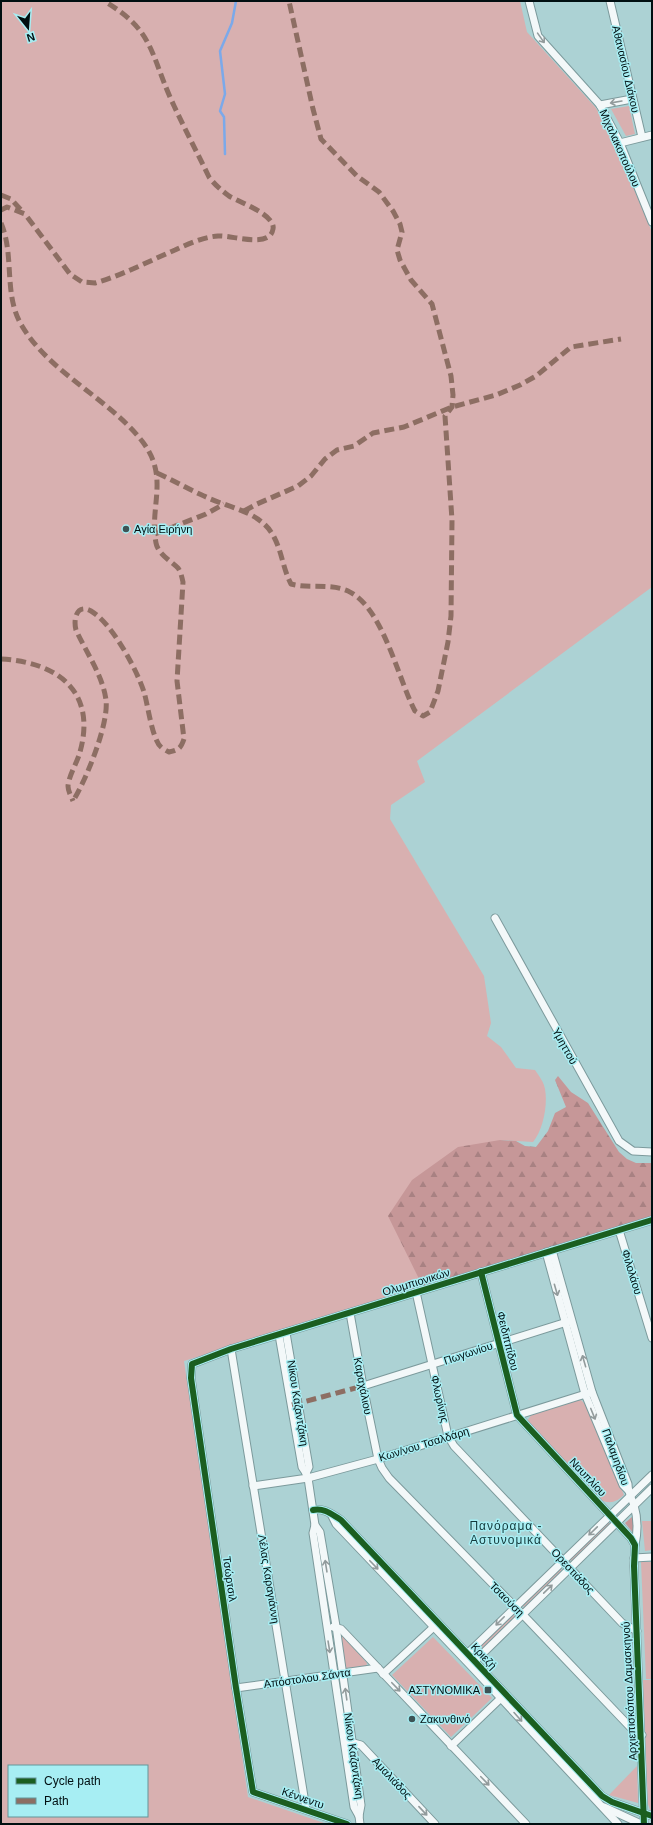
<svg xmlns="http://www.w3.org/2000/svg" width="653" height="1825" font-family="Arial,sans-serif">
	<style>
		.green { fill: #d8b0b0; fill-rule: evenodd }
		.forest { fill: url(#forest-firs) }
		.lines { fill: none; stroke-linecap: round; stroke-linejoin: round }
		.stream { stroke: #7ba9ea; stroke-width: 2.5 }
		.street-casing { stroke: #7c9a9c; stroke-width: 9 }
		.street { stroke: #f3f8f9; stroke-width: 7 }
		.quiet { stroke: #8d6e63; stroke-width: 5; stroke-dasharray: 10 5; stroke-linecap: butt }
		.cycleway-casing { stroke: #a7eef3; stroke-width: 8 }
		.cycleway { stroke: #1b5e20; stroke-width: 6 }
		.oneway { stroke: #929b9c }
		.poi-dot { fill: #3c5355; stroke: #a7eef3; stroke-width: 1.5 }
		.labels { text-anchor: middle; stroke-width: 3; stroke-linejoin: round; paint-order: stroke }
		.street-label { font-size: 11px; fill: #000f11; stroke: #a7eef3 }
		.poi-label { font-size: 11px; fill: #000f11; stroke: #a7eef3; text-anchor: start }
		.neighbourhood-label { font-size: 12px; letter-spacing: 1px; fill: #13393b; stroke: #a7eef3 }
	</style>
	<defs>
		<pattern id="forest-firs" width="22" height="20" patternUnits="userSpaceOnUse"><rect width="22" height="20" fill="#c69798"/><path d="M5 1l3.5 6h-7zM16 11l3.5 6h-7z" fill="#a88182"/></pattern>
	</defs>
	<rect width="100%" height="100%" fill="#acd2d4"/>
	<!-- green -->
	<g class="green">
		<path d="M 1,1 L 520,1 L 527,32 L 596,108 L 615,144 L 652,232 L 652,587 L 417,761 L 425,782 L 391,805 L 390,819 L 484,976 L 491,1023 L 487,1036 L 501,1047 L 516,1068 L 535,1070 C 539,1076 544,1082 545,1089 C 548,1105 543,1130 533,1142 L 500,1140 L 413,1260 L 423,1287 L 184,1361 L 248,1797 L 327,1824 L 1,1824 ZM 9,1766 L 147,1766 L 147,1816 L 9,1816 Z"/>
		<path d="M 629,106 L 635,134 L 626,136 L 611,109 Z"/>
		<path d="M 581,1400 L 586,1405 L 624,1495 C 617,1501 612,1504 603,1501 L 527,1421 L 532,1414 L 570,1402 Z"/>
		<path d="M 642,1521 L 652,1521 L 652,1550 L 645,1551 Z"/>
		<path d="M 608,1522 L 610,1524 L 572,1561 L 570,1560 L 570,1559 Z"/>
		<path d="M 317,1532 L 329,1612 L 328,1612 L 315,1533 Z"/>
		<path d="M 641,1562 L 652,1562 L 652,1679 L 646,1679 Z"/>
		<path d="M 560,1568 L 562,1570 L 524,1607 L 522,1605 Z"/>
		<path d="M 512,1614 L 515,1616 L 477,1653 L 475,1653 L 475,1651 Z"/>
		<path d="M 343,1636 L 367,1663 L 366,1667 L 345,1668 L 339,1637 Z"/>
		<path d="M 433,1637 L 492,1698 L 451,1737 L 392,1675 Z"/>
		<path d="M 643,1680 L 652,1680 L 652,1811 L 650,1810 L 648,1804 Z"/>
		<path d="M 637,1766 L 638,1803 L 609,1795 Z"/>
	</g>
	<!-- forest -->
	<g class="forest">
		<path d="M 558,1076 L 571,1092 L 588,1103 L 619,1152 L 627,1159 L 636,1163 L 652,1163 L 652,1219 L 423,1287 L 388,1216 L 412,1180 L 458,1147 L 500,1140 L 516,1141 L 525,1146 L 536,1147 L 548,1131 L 555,1113 L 566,1107 L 555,1080 Z"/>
		<path d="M 633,1516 L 634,1534 L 625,1523 Z"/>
	</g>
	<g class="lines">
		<!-- stream -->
		<path class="stream" d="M 225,154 L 224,117 L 220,111 L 225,94 L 220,51 L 232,23 L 236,1"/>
		<defs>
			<g id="street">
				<path d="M 529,1 L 538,36 L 600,105 L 620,143 L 652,222"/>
				<path d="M 610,1 L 642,137"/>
				<path d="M 600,105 L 632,99"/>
				<path d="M 620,143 L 652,135"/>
				<path d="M 495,918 L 619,1141 L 633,1151 L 652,1152"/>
				<path d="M 619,1230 L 652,1338"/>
				<path d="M 552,1250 L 592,1392 L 628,1484 C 628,1492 631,1497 634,1505 C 638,1519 638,1531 635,1545"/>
				<path d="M 546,1252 L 585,1394 L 623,1485 L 628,1490"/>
				<path d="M 481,1272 L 517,1415 L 631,1538 L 635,1545 L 634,1566 L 644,1824"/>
				<path d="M 416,1292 L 448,1436 L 454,1446 L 622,1623 L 637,1631"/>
				<path d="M 350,1313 L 363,1386 L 378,1459 L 382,1468 L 389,1478 L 527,1619 L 630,1727 L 642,1735"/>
				<path d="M 286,1333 L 309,1467 L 306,1473"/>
				<path d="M 279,1335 L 302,1467 L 306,1473 L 308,1478 L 315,1525 L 313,1533 L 354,1807 L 359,1816"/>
				<path d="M 231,1349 L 306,1809"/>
				<path d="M 363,1386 L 570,1321"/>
				<path d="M 253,1486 L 308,1478 L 378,1459 L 592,1392"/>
				<path d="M 313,1510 C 325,1508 331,1514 341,1520 L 602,1796 L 612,1802 L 652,1816"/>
				<path d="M 331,1514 L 336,1524 L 470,1665 L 618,1824"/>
				<path d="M 315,1525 L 320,1532 L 336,1626 L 361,1805 L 359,1816 L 360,1824"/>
				<path d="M 634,1558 L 652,1557"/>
				<path d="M 333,1627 L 341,1629 L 526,1824"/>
				<path d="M 465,1656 L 652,1475"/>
				<path d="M 472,1664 L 652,1488"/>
				<path d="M 383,1674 L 437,1624"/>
				<path d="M 236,1688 L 378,1668"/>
				<path d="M 350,1742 L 361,1745 L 435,1824"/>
				<path d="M 451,1746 L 501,1698"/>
				<path d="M 604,1807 L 641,1824"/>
				<path d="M 347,1824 L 253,1792 L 236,1688 L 191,1378 L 192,1364 L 231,1349 L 652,1220"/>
			</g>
		</defs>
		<!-- street casing -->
		<use href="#street" class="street-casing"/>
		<!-- street -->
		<use href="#street" class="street"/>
		<!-- quiet -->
		<g class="quiet">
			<path d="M 1,195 L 11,199 L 21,210"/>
			<path d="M 1,210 L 7,207 L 25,214 L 70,274 L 82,282 L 95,283 C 123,275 149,261 175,250 C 188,244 203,237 218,236 C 232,235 270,249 273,229 C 276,215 239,202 229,196 C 221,190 215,185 209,177 C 196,150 182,124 170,97 C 150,51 152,29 104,1"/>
			<path d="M 1,223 C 15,256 3,295 22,326 C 50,373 108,398 142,441 C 170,477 149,506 156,543 C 158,554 171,561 178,568 C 181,572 182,578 183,582 L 177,681 L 184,739 C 181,748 179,750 169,752 C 167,751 163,749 161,747 C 152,739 148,705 144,692 C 137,670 112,623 91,611 C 77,603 73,619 76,630 C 86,652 103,676 106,700 C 109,724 86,780 73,801"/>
			<path d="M 157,473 C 173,480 188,489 204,496 C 228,508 261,511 274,537 C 282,552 283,569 291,584 C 309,589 330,583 348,591 C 383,607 398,679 415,711 L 423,716 L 430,712 L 438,691 L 448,642 L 451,616 L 452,520 L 445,416 L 452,407 L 453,395 L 451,376 L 432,304 L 411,280 L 400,260 L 397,250 L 402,232 L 400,224 L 393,211 L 379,192 L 357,176 L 321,139 L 313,109 L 289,1"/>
			<path d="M 244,511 L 257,504 L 298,486 L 311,476 L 325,459 L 337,450 L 354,446 L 373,433 L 404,427 L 452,407 L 496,395 L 520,385 L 536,376 L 571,347 L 621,339"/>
			<path d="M 155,534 L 206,514 L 224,504"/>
			<path d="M 1,659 C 57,662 97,691 80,752 C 77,763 69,775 68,786 C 68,791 71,796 73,801"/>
			<path d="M 292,1405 L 363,1386"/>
		</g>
		<defs>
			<g id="cycleway">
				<path d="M 481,1272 L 517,1415 L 631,1538 L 635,1545 L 634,1566 L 644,1824"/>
				<path d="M 313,1510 C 325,1508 331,1514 341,1520 L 602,1796 L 612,1802 L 652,1816"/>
				<path d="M 347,1824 L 253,1792 L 236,1688 L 191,1378 L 192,1364 L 231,1349 L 652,1220"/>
			</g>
		</defs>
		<!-- cycleway casing -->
		<use href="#cycleway" class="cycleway-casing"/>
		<!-- cycleway -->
		<use href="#cycleway" class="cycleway"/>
	</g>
	<!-- one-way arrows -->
	<defs><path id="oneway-shaft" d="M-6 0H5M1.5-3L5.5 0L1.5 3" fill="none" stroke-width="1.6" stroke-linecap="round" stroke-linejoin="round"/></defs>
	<g class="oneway">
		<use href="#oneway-shaft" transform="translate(541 38) rotate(55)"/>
		<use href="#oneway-shaft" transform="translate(616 102) rotate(170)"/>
		<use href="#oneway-shaft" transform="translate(556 1290) rotate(74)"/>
		<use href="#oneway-shaft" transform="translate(584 1361) rotate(-106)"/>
		<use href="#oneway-shaft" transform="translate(593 1414) rotate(68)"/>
		<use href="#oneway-shaft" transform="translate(593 1531) rotate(136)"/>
		<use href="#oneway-shaft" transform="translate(374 1565) rotate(46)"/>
		<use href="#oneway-shaft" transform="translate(326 1566) rotate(-99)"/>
		<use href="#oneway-shaft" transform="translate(548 1589) rotate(-44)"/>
		<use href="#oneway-shaft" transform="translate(500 1621) rotate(135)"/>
		<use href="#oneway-shaft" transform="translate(329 1647) rotate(81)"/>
		<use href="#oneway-shaft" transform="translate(396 1687) rotate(46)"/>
		<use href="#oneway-shaft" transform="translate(346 1694) rotate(-98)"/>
		<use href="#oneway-shaft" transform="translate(518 1717) rotate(48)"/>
		<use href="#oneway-shaft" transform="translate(485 1781) rotate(46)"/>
		<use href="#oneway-shaft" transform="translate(423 1811) rotate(47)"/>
	</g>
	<!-- markers -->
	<g class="poi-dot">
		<circle cx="126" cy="529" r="4"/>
		<rect x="484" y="1686" width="8" height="8" rx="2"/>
		<circle cx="412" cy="1719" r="4"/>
	</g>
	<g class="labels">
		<!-- street labels -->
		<g class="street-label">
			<text transform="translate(626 69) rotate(77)" y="4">Αθανασίου Διάκου</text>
			<text transform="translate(620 148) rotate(66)" y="4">Μιχαλακοπούλου</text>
			<text transform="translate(565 1046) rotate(61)" y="4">Υμηττού</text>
			<text transform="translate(632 1272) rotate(73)" y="4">Φιλολάου</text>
			<text transform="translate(416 1282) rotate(-17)" y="4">Ολυμπιονικών</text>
			<text transform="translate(508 1341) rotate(76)" y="4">Φειδιππίδου</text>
			<text transform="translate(468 1353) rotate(-18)" y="4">Πωγωνίου</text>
			<text transform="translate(363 1386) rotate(79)" y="4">Καραχάλιου</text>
			<text transform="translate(440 1399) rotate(77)" y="4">Φλωρίνης</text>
			<text transform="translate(298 1403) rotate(81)" y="4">Νίκου Καζαντζάκη</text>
			<text transform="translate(424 1444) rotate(-17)" y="4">Κων/νου Τσαλδάρη</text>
			<text transform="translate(616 1457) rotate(70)" y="4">Παλαμηδίου</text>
			<text transform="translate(588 1477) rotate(47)" y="4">Ναυπλίου</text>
			<text transform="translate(573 1571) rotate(47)" y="4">Ορεστιάδος</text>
			<text transform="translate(230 1579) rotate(82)" y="4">Τσώρτσιλ</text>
			<text transform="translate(269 1579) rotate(81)" y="4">Λέλας Καραγιάννη</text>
			<text transform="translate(507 1599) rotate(45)" y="4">Τσαούση</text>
			<text transform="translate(484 1656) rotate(47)" y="4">Κριεζή</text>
			<text transform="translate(307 1678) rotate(-8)" y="4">Απόστολου Σάντα</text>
			<text transform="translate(629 1691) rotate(-93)" y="4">Αρχιεπισκόπου Δαμασκηνού</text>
			<text transform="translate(354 1756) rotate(82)" y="4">Νίκου Καζαντζάκη</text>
			<text transform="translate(392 1778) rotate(47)" y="4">Αμαλιάδος</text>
			<text transform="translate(303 1798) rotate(19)" y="4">Κέννεντυ</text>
		</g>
		<!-- poi labels -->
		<g class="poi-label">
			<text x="134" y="533">Αγία Ειρήνη</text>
			<text x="480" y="1694" text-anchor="end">ΑΣΤΥΝΟΜΙΚΑ</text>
			<text x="420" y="1723">Ζακυνθινό</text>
		</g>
		<!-- neighbourhood labels -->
		<g class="neighbourhood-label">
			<text x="506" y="1530">Πανόραμα -<tspan x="506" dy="14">Αστυνομικά</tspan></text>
		</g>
	</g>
	<!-- border -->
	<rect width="653" height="1825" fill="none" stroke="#000f11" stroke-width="4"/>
	<!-- legend -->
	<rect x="8" y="1765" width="140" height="52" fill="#a7eef3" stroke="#649599"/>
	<rect x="16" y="1778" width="20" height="6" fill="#1b5e20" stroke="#649599"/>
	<text x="44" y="1785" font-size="12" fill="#000f11">Cycle path</text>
	<rect x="16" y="1798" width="20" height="6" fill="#8d6e63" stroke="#649599"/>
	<text x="44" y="1805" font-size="12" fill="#000f11">Path</text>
	<!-- north arrow -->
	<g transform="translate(28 28) rotate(163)" stroke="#a7eef3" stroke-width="3" paint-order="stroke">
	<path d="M0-3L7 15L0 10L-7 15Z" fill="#000f11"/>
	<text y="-6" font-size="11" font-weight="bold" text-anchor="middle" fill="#000f11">N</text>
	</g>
</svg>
